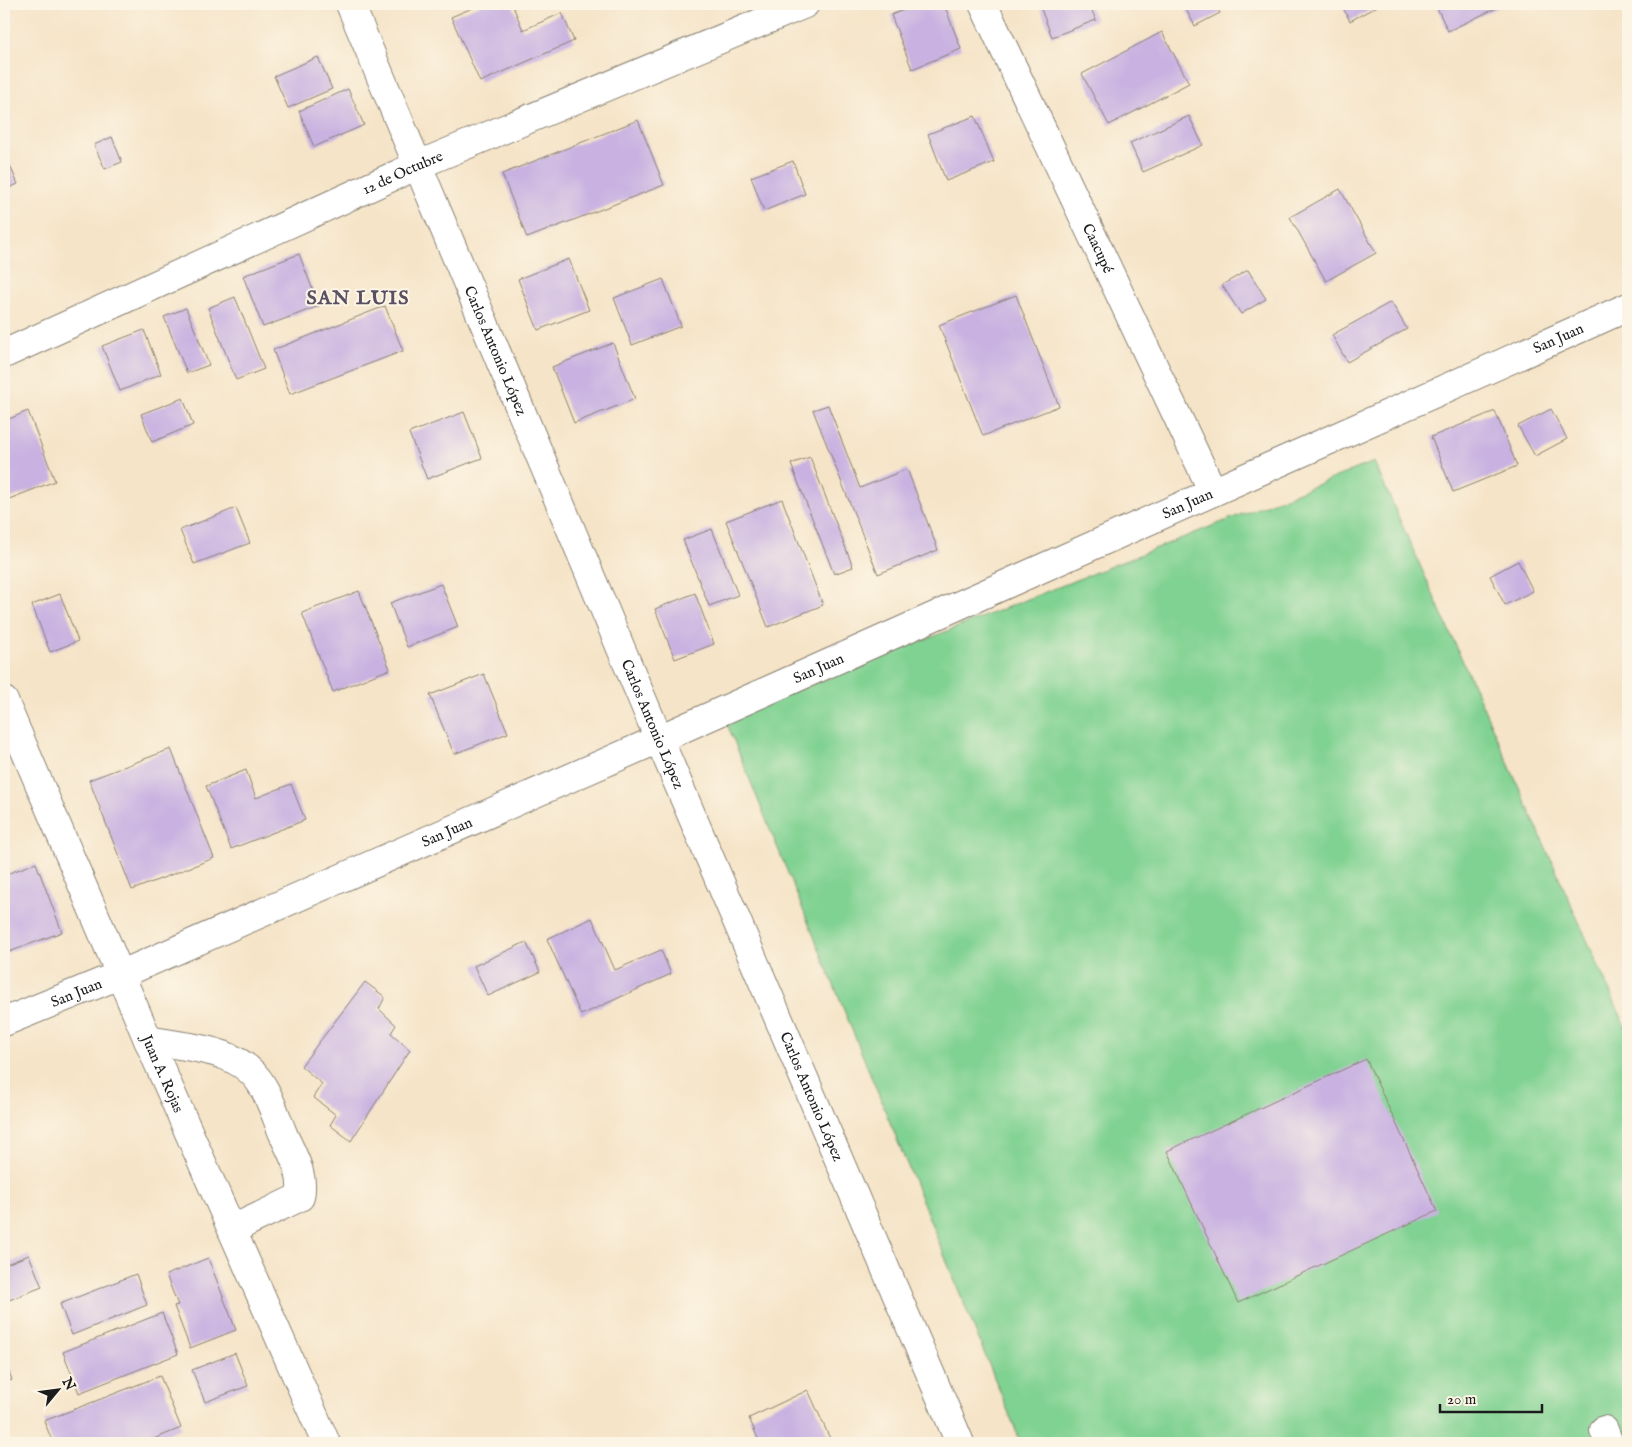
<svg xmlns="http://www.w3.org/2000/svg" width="1632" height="1447" font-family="'IM FELL English',serif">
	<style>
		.green { fill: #80d292; stroke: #4e7757 }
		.building { fill: #c9b2e1 }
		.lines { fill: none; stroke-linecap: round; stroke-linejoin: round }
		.minor-casing { stroke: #888072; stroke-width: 30 }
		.minor { stroke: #fff; stroke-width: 28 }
		.labels { text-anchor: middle; stroke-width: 4; stroke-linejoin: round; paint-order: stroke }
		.street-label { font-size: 15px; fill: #1c1c1c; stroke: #fcf5e5 }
		.district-label { font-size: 20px; font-weight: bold; letter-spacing: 1px; fill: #595061; stroke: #fcf5e5 }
	</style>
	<rect width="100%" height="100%" fill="#fcf5e5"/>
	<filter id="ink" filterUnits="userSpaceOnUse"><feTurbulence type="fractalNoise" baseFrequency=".02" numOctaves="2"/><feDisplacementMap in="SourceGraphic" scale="10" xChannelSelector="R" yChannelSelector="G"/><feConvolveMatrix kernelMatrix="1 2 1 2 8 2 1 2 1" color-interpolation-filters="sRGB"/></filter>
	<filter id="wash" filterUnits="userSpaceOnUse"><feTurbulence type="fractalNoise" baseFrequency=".0096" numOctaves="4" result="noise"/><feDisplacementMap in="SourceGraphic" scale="20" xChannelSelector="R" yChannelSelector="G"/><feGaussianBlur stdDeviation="1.12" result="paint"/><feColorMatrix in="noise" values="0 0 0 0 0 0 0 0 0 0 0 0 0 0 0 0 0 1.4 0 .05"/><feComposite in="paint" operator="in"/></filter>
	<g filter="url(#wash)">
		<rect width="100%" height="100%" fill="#f5e4c8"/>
		<!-- green -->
		<path class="green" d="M 1374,462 L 1628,1032 L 1628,1443 L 1021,1443 L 725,719 Z"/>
		<g id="blocks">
			<!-- building -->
			<g class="building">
				<path d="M 482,4 L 512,4 L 523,30 L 562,13 L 574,41 L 480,82 L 451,17 Z"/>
				<path d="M 919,4 L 944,4 L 961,49 L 912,69 L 891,15 Z"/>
				<path d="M 1039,4 L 1089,4 L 1096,20 L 1052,37 Z"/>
				<path d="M 1183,4 L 1215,4 L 1220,13 L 1195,26 Z"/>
				<path d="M 1341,4 L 1381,4 L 1350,21 Z"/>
				<path d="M 1435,4 L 1505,4 L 1448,31 Z"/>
				<path d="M 1162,32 L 1189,83 L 1109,125 L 1082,74 Z"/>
				<path d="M 318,57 L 332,89 L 288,108 L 274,76 Z"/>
				<path d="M 348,89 L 364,125 L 314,147 L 299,111 Z"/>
				<path d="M 975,116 L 994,162 L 946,181 L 928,134 Z"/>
				<path d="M 1189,116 L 1203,145 L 1143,172 L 1130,143 Z"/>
				<path d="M 638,120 L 664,185 L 527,238 L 502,174 Z"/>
				<path d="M 112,137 L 122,162 L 105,169 L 94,145 Z"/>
				<path d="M 4,152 L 18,184 L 4,190 Z"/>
				<path d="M 793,161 L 805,194 L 764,211 L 751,177 Z"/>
				<path d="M 1340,189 L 1376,253 L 1326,281 L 1290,217 Z"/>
				<path d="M 299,254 L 319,306 L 263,327 L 243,276 Z"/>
				<path d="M 569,259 L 589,310 L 538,330 L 518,279 Z"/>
				<path d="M 1248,270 L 1266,299 L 1241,314 L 1222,285 Z"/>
				<path d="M 663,279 L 681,326 L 632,345 L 614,298 Z"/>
				<path d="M 1016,295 L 1059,406 L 983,436 L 939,325 Z"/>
				<path d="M 235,297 L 264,369 L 236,380 L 208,308 Z"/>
				<path d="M 1391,302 L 1407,329 L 1347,362 L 1332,335 Z"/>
				<path d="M 385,306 L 403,351 L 290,394 L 273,350 Z"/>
				<path d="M 186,308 L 209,365 L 187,373 L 164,317 Z"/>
				<path d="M 144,330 L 161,374 L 120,391 L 102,346 Z"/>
				<path d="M 613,343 L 635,399 L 574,423 L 552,367 Z"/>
				<path d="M 183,398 L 193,425 L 152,442 L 141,414 Z"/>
				<path d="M 828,405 L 860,488 L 907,469 L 938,550 L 878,574 L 813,410 Z"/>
				<path d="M 1551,409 L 1567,439 L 1535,456 L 1518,426 Z"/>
				<path d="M 28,411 L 55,481 L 4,501 L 4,421 Z"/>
				<path d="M 1495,411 L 1517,466 L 1453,492 L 1431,437 Z"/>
				<path d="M 464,412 L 482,458 L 427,479 L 409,433 Z"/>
				<path d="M 810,457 L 853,567 L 834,574 L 791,464 Z"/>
				<path d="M 782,499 L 823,605 L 768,627 L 726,521 Z"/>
				<path d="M 236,508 L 250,543 L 194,564 L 180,530 Z"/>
				<path d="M 712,529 L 738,595 L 709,606 L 683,540 Z"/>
				<path d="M 1518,561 L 1533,591 L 1505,605 L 1490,576 Z"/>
				<path d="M 441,584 L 458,627 L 407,647 L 390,603 Z"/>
				<path d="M 359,591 L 390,669 L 333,692 L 302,613 Z"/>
				<path d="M 695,593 L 714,644 L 675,659 L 655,609 Z"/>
				<path d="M 60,594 L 78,641 L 50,652 L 32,605 Z"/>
				<path d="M 484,674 L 508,733 L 454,754 L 430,695 Z"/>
				<path d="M 171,749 L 214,858 L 132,890 L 89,780 Z"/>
				<path d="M 246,770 L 256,798 L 291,784 L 305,820 L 231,849 L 206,786 Z"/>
				<path d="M 36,863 L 62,932 L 4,954 L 4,875 Z"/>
				<path d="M 592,918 L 615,970 L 661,950 L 671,974 L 581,1015 L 547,939 Z"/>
				<path d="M 526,942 L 540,972 L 488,996 L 474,966 Z"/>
				<path d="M 365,982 L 385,997 L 379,1009 L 396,1025 L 391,1033 L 410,1050 L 351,1141 L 330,1125 L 336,1115 L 313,1097 L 322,1084 L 301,1066 Z"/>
				<path d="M 1366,1059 L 1437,1211 L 1238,1303 L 1167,1151 Z"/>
				<path d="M 29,1255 L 42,1287 L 4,1302 L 4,1265 Z"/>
				<path d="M 208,1258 L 236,1330 L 190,1348 L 174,1306 L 178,1305 L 166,1275 Z"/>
				<path d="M 136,1274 L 147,1305 L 72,1335 L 60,1304 Z"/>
				<path d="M 162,1313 L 178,1354 L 79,1393 L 63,1352 Z"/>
				<path d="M 235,1353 L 248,1386 L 205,1402 L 192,1370 Z"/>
				<path d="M 4,1358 L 12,1380 L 4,1383 Z"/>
				<path d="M 160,1376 L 181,1428 L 144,1443 L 53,1443 L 44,1421 Z"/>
				<path d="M 808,1390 L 832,1443 L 760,1443 L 749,1418 Z"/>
			</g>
		</g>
	</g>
	<g filter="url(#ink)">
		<use href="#blocks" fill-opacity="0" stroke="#888072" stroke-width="1"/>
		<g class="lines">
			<defs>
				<g id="minor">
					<path id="s1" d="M 350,4 L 659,739 L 960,1443"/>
					<path id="s2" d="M 983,4 L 1213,492"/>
					<path id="s3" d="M 4,354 L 418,165 L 805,4"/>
					<path id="s4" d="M 4,701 L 148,1040 L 326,1443"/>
					<path id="s5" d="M 4,1022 L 122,974 L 659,739 L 1628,307"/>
					<path d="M 148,1040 C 188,1048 241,1047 263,1087 C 272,1102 277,1120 284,1136 C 293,1156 305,1175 300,1197 L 233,1229"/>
					<path d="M 1604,1430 L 1609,1443"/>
				</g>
			</defs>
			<!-- minor casing -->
			<use href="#minor" class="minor-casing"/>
			<!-- minor -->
			<use href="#minor" class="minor"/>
		</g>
	</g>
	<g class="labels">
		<!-- street labels -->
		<g class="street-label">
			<text dy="5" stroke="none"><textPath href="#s3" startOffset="438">12 de Octubre</textPath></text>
			<text dy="5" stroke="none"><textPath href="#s2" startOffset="270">Caacupé</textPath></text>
			<text dy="5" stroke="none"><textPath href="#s5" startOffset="1698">San Juan</textPath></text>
			<text dy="5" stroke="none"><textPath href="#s1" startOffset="376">Carlos Antonio López</textPath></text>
			<text dy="5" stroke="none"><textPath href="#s5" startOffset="1292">San Juan</textPath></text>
			<text dy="5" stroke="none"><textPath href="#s5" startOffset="888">San Juan</textPath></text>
			<text dy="5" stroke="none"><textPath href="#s1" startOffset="781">Carlos Antonio López</textPath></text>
			<text dy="5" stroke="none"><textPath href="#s5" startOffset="482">San Juan</textPath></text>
			<text dy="5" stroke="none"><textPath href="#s5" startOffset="78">San Juan</textPath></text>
			<text dy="5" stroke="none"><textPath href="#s4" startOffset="405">Juan A. Rojas</textPath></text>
			<text dy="5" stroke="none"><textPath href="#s1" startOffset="1186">Carlos Antonio López</textPath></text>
		</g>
		<!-- district labels -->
		<g class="district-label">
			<text x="358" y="304">SAN LUIS</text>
		</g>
	</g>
	<!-- margin -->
	<rect width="1632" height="1447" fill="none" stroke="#fcf5e5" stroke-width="20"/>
	<!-- north arrow -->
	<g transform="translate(58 1390) rotate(61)" stroke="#fcf5e5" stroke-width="4" paint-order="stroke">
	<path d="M0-4L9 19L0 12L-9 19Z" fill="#1c1c1c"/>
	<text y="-8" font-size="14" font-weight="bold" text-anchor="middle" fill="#1c1c1c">N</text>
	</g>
	<!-- scale -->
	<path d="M1440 1404v8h102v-8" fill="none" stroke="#1c1c1c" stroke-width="2.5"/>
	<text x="1447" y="1404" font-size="15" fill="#1c1c1c" stroke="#fcf5e5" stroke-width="4" paint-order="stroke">20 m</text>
</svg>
